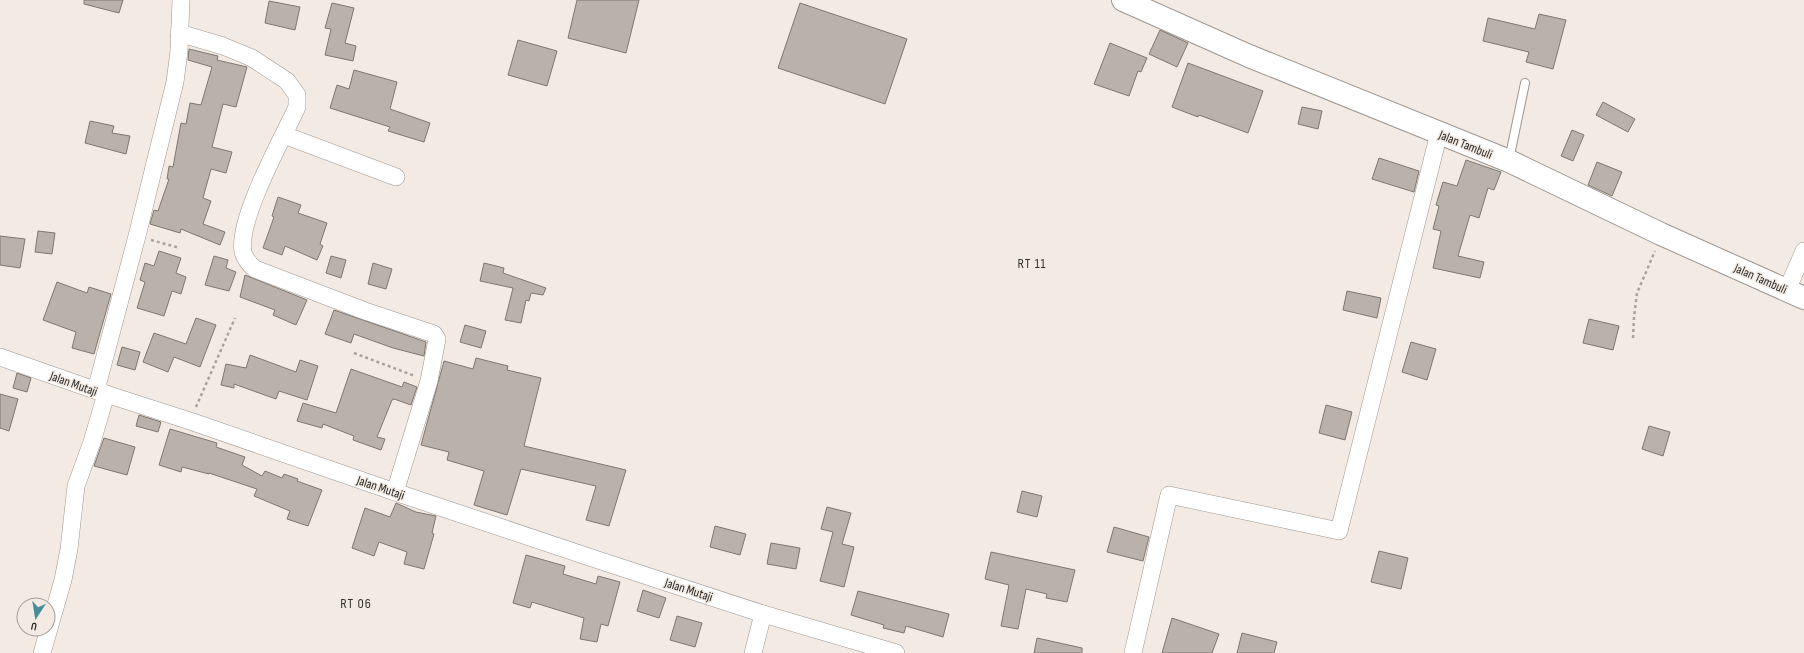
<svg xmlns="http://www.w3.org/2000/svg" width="1804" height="653" font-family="'Sofia Sans Condensed',sans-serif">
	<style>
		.building { fill: #b9b1aa; stroke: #7e7770 }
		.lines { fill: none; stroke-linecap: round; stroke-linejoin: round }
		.lane-casing { stroke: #9e968f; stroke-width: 10 }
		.street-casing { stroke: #9e968f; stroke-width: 18 }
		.secondary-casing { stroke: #9e968f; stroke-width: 24 }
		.path { stroke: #a8a29c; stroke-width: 2.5; stroke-dasharray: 3 3; stroke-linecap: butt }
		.lane { stroke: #fff; stroke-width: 8 }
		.street { stroke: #fff; stroke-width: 17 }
		.secondary { stroke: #fff; stroke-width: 22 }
		.labels { text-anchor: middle; stroke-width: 3; stroke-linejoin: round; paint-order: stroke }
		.street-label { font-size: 13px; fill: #2b2825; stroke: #f3ebe3 }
		.neighbourhood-label { font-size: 14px; letter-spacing: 1px; fill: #38322c; stroke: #f3ebe3 }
	</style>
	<rect width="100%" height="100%" fill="#f3ebe3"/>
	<!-- building -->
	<g class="building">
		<path d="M 84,0 L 123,0 L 119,13 L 84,4 Z"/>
		<path d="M 577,0 L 639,0 L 626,53 L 568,38 Z"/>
		<path d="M 269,1 L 300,7 L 295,30 L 265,23 Z"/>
		<path d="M 332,3 L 354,8 L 345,43 L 356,46 L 353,61 L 325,55 L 331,29 L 325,28 Z"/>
		<path d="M 800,3 L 907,39 L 885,104 L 778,68 Z"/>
		<path d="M 1539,14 L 1566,20 L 1553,69 L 1526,62 L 1529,52 L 1483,41 L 1488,18 L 1535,29 Z"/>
		<path d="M 1160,30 L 1188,43 L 1177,67 L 1149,54 Z"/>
		<path d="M 518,40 L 557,51 L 547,86 L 508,75 Z"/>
		<path d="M 1110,43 L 1147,58 L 1141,72 L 1138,71 L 1129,96 L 1094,84 Z"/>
		<path d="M 189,49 L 218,56 L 217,60 L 247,67 L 236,107 L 223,104 L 212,147 L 232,152 L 226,173 L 211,169 L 203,198 L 211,201 L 203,224 L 225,232 L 220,245 L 181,229 L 180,233 L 150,224 L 154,210 L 158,211 L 169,179 L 167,179 L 169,166 L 173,167 L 181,123 L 186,124 L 190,103 L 201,105 L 212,67 L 188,60 Z"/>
		<path d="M 1188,63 L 1263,91 L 1248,133 L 1199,115 L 1198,117 L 1172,107 Z"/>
		<path d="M 354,70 L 397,82 L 390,109 L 430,123 L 424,142 L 388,131 L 390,127 L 330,108 L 337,85 L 349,89 Z"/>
		<path d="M 1603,102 L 1635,119 L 1628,132 L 1596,115 Z"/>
		<path d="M 1302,107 L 1322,111 L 1318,129 L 1298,124 Z"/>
		<path d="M 90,121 L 114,126 L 112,133 L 130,136 L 126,154 L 85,143 Z"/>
		<path d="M 1572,130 L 1584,135 L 1573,161 L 1561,156 Z"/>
		<path d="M 1379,158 L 1419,171 L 1414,192 L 1372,179 Z"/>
		<path d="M 1466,160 L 1501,172 L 1494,190 L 1488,188 L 1479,218 L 1470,215 L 1458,256 L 1484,262 L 1480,278 L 1433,268 L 1441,231 L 1433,229 L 1439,206 L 1436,205 L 1443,182 L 1457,186 Z"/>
		<path d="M 1597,162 L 1622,172 L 1612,196 L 1588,185 Z"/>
		<path d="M 278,197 L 301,205 L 298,213 L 327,223 L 320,244 L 323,246 L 317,260 L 285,246 L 282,255 L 263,248 L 274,217 L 272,216 Z"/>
		<path d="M 38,231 L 55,233 L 52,254 L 35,252 Z"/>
		<path d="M 0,236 L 25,239 L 20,268 L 0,265 Z"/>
		<path d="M 159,251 L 181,258 L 176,273 L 186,277 L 181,294 L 172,291 L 164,316 L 137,308 L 145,282 L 140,280 L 145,263 L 154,266 Z"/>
		<path d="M 214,256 L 228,260 L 226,268 L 236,272 L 229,291 L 205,285 Z"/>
		<path d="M 331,256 L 346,260 L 341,278 L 326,273 Z"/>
		<path d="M 373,263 L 392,269 L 386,289 L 368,284 Z"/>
		<path d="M 484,263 L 504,268 L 503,273 L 546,288 L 543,295 L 531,293 L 529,301 L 526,300 L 521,323 L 505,320 L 513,288 L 480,281 Z"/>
		<path d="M 245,275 L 307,300 L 296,325 L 273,315 L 275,310 L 240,297 Z"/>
		<path d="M 57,282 L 87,293 L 89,287 L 111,294 L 94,354 L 72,348 L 76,332 L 43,320 Z"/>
		<path d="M 1347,291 L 1381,298 L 1377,318 L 1343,310 Z"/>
		<path d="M 334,310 L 426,342 L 424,356 L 393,348 L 354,334 L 351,343 L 325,334 Z"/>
		<path d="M 196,318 L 216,325 L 200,367 L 174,357 L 168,372 L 143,362 L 154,333 L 186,344 Z"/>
		<path d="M 1589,319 L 1619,326 L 1613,350 L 1583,343 Z"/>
		<path d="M 465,325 L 486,331 L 481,348 L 460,342 Z"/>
		<path d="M 1411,342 L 1436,349 L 1427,380 L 1402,372 Z"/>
		<path d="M 122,347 L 140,352 L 135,370 L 117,365 Z"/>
		<path d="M 250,355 L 296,372 L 300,360 L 318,366 L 307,400 L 279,391 L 276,399 L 234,384 L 234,388 L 221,385 L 226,364 L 246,368 Z"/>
		<path d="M 476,358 L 508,366 L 507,370 L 541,378 L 524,446 L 626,470 L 609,526 L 586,520 L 596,486 L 521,469 L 507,515 L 474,505 L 484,471 L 447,460 L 449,452 L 421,445 L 444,361 L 473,369 Z"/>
		<path d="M 351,369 L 402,387 L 404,382 L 417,387 L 411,405 L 394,399 L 392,400 L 377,437 L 385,439 L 381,450 L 353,440 L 354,436 L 323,424 L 322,428 L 297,421 L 303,403 L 336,413 Z"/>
		<path d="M 17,373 L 31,378 L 27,392 L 13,388 Z"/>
		<path d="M 0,394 L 18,399 L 9,431 L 0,428 Z"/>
		<path d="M 1326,405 L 1352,412 L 1345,440 L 1319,433 Z"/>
		<path d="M 139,415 L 161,422 L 158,432 L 136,426 Z"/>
		<path d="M 1649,426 L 1670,432 L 1663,456 L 1642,449 Z"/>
		<path d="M 170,429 L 217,443 L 216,447 L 245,457 L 242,465 L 262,476 L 265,471 L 282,478 L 284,474 L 298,479 L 297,481 L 322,490 L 308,526 L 287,519 L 290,511 L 254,496 L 257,489 L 209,473 L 209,474 L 182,467 L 181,472 L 159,465 Z"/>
		<path d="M 104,438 L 135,447 L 127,475 L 94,466 Z"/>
		<path d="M 1022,491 L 1042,496 L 1037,517 L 1017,512 Z"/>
		<path d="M 396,503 L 416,512 L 436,516 L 432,533 L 434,534 L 424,569 L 404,564 L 407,552 L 379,542 L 374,556 L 352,548 L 365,508 L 390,517 Z"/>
		<path d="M 827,507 L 851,513 L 842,544 L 854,547 L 844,587 L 820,581 L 833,532 L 821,529 Z"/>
		<path d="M 715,526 L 746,534 L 740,555 L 710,547 Z"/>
		<path d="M 1114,527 L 1149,537 L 1143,561 L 1107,552 Z"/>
		<path d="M 771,543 L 800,548 L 796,569 L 767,564 Z"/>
		<path d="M 1379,551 L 1408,558 L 1401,589 L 1371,582 Z"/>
		<path d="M 991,552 L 1075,570 L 1067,602 L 1046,598 L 1047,594 L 1026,589 L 1018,629 L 1001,626 L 1009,585 L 985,579 Z"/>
		<path d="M 526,555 L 565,566 L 563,574 L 596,584 L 598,576 L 620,582 L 608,626 L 601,624 L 597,642 L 580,639 L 584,618 L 532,602 L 530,608 L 513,603 Z"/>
		<path d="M 643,590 L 666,598 L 659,618 L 637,611 Z"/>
		<path d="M 858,591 L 949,614 L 943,637 L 906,626 L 904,633 L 883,628 L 884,625 L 851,615 Z"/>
		<path d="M 677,616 L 702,623 L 695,647 L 670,640 Z"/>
		<path d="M 1172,618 L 1219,634 L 1212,653 L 1162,653 Z"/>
		<path d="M 1242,633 L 1277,642 L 1274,653 L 1237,653 Z"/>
		<path d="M 1037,638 L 1082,648 L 1082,653 L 1034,653 Z"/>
	</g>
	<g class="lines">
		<defs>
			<path id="lane" d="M 1509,160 L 1525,83"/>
			<g id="street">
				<path d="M 179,33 L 223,46 L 252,58 L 287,81 L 297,95 L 297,107 C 283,138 237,219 243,252 C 245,259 249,264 255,269 L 365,311 L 434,334 L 437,339 L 429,381 L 395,492"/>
				<path d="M 284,135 L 396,177"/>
				<path d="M 1787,290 L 1804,251"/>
				<path d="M 0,357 L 106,394 L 190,421 L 395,492 L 595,559 L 763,614 L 896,653"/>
				<path d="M 96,390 L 137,236 L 175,82 L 179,51 L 181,0"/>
				<path d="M 42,653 L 63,580 L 69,549 L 76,486 L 92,442 L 106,394"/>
				<path d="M 753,653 L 763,614"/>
				<path d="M 1133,653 L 1169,495 L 1339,531 L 1439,133"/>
			</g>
			<path id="secondary" d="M 1123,0 L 1249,56 L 1509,161 L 1661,234 L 1804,298"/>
		</defs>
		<!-- lane casing -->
		<use href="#lane" class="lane-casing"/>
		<!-- street casing -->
		<use href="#street" class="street-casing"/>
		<!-- secondary casing -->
		<use href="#secondary" class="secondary-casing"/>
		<!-- path -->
		<g class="path">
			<path d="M 151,240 L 180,248"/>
			<path d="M 1633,338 L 1634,317 L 1637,293 L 1655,251"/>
			<path d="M 354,353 L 415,376"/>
			<path d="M 196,407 L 235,318"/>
		</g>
		<!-- lane -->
		<use href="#lane" class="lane"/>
		<!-- street -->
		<use href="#street" class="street"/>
		<!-- secondary -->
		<use href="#secondary" class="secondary"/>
	</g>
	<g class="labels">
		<!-- street labels -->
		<g class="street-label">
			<text transform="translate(1466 144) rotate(22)" y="5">Jalan Tambuli</text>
			<text transform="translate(1761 278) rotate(24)" y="5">Jalan Tambuli</text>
			<text transform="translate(74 383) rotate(20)" y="5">Jalan Mutaji</text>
			<text transform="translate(381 487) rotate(19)" y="5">Jalan Mutaji</text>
			<text transform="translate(689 589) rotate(18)" y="5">Jalan Mutaji</text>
		</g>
		<!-- neighbourhood labels -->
		<g class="neighbourhood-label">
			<text x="1032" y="268">RT 11</text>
			<text x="356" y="608">RT 06</text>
		</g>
	</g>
	<!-- north arrow -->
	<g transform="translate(36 617) rotate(192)"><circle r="19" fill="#f3ebe3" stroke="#a39d97"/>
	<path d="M0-3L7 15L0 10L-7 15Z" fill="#488c9a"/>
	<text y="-6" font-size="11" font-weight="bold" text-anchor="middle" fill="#2b2825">U</text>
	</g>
</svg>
